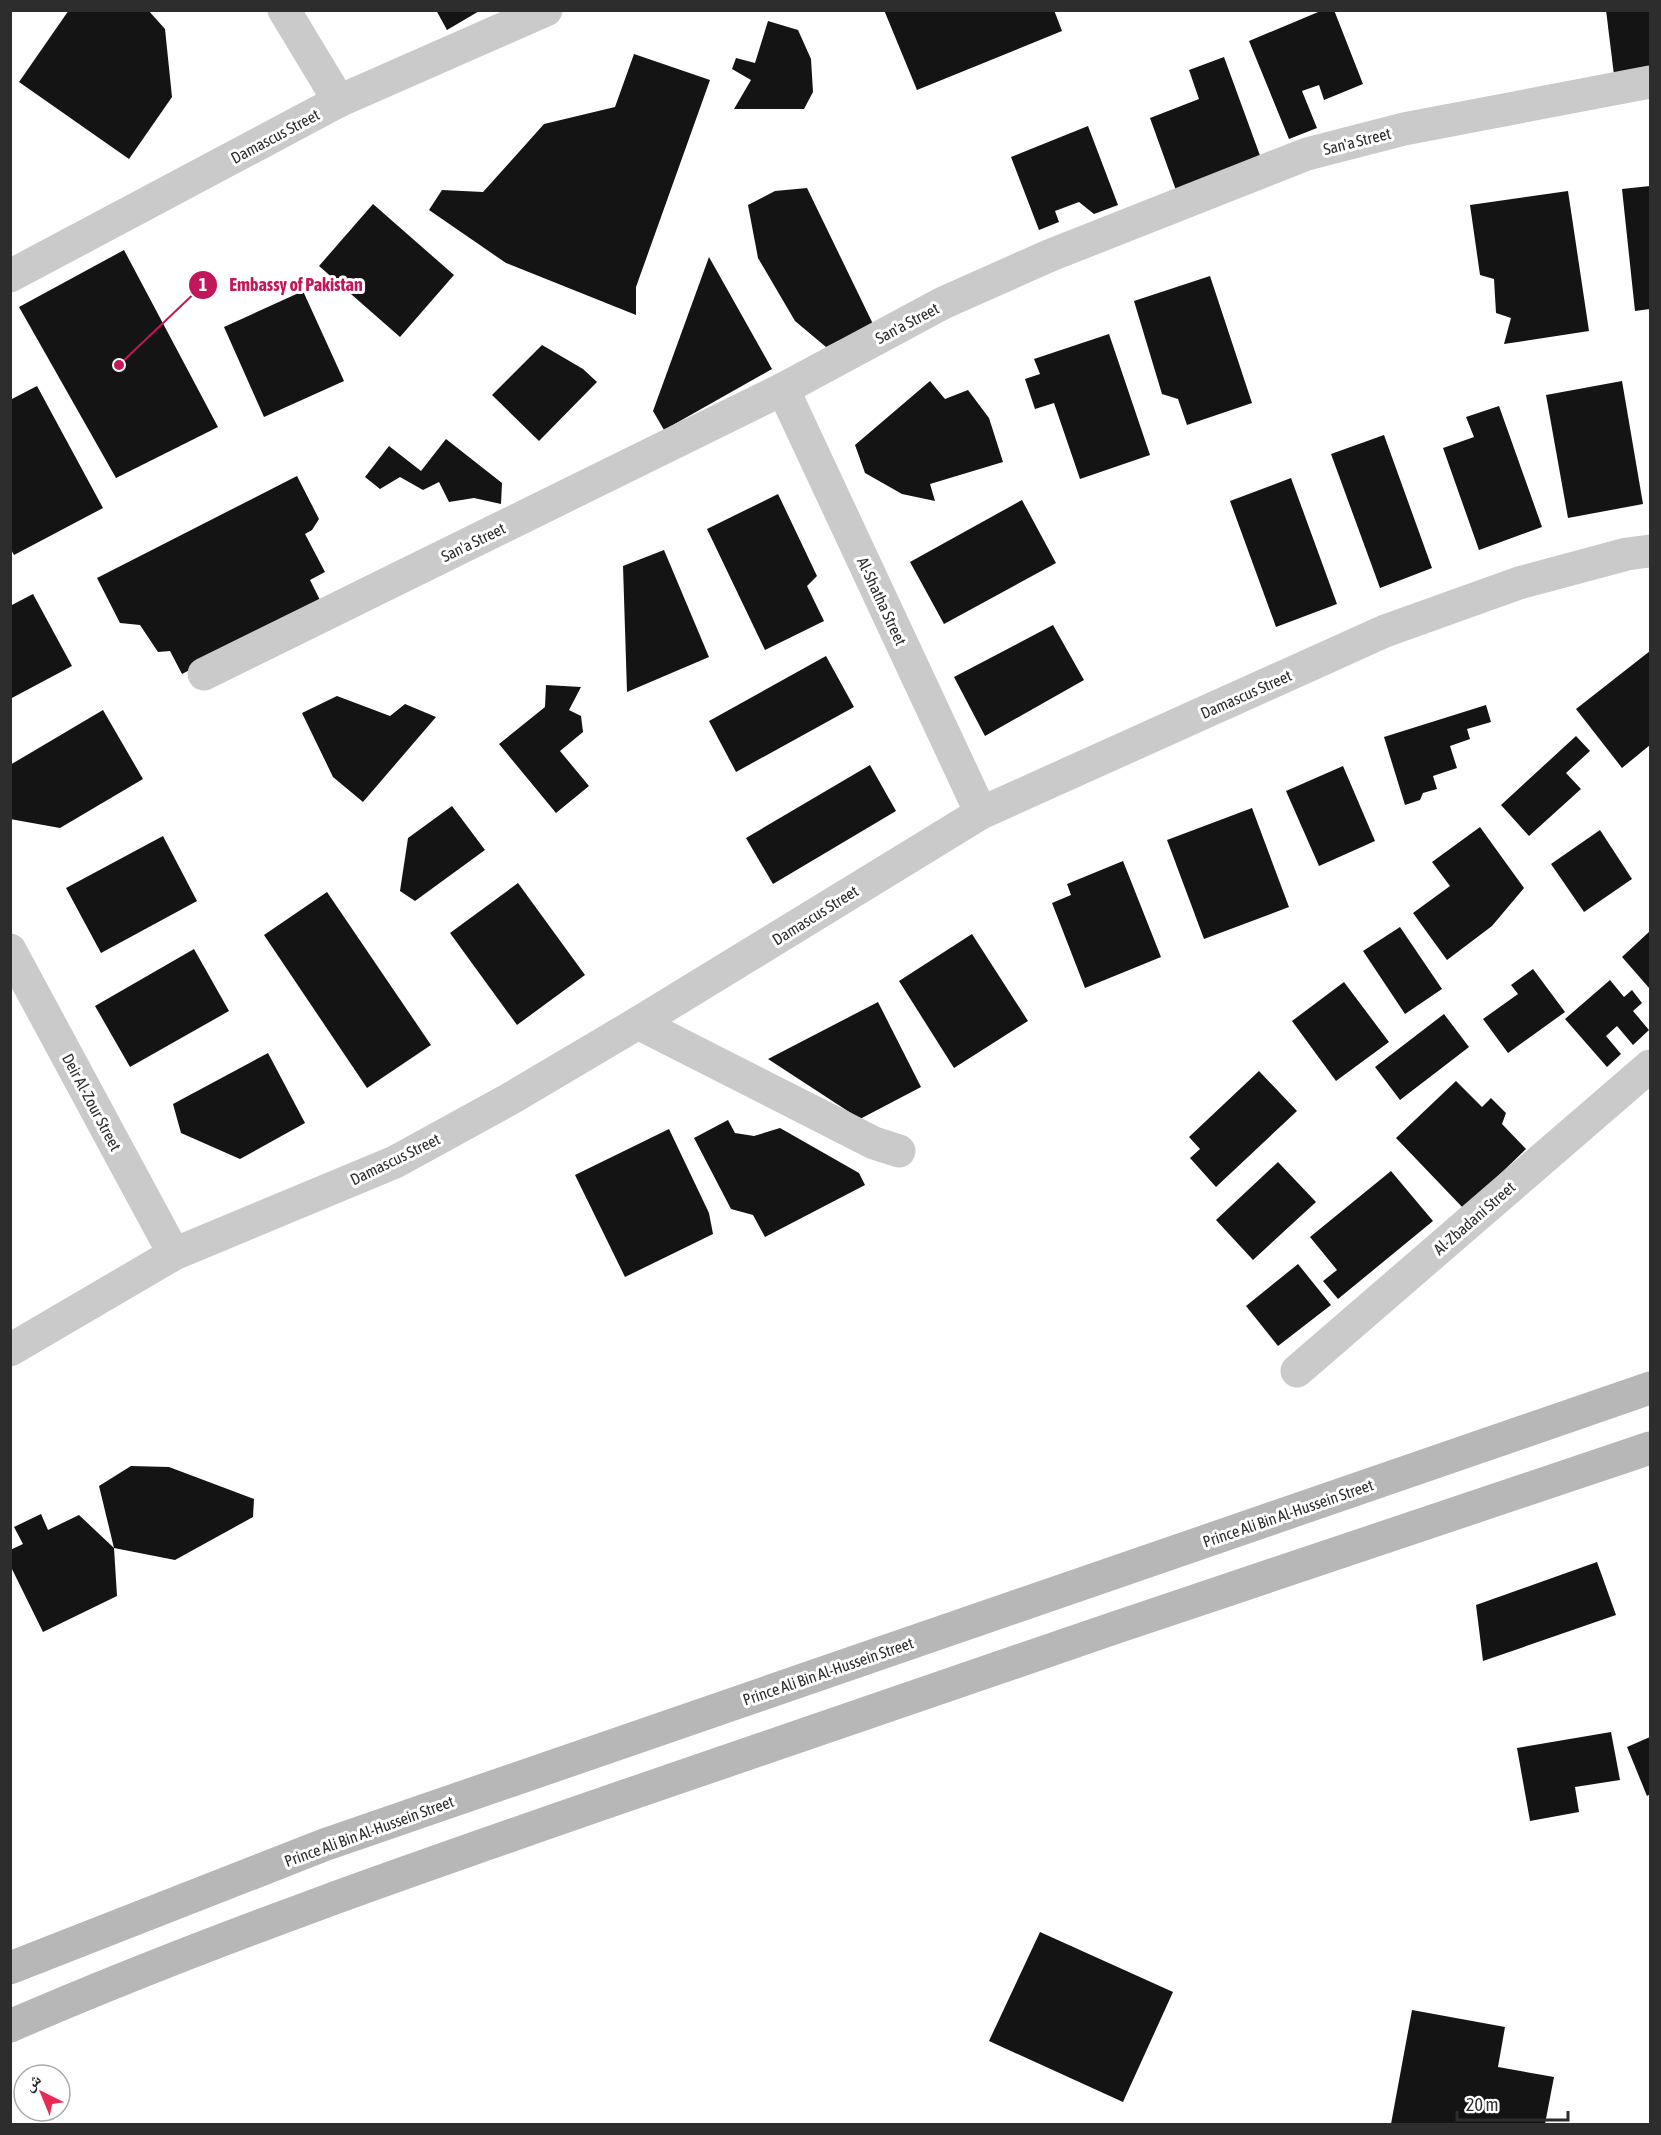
<svg xmlns="http://www.w3.org/2000/svg" width="1661" height="2135" font-family="'Asap Condensed','Noto Naskh Arabic',sans-serif">
	<style>
		.building { fill: #141414 }
		.lines { fill: none; stroke-linecap: round; stroke-linejoin: round }
		.minor { stroke: #cacaca; stroke-width: 33 }
		.tertiary { stroke: #cacaca; stroke-width: 33 }
		.secondary { stroke: #b7b7b7; stroke-width: 33 }
		.labels { text-anchor: middle; stroke-width: 6; stroke-linejoin: round; paint-order: stroke }
		.street-label { font-size: 16px; fill: #2d2d2d; stroke: #fff }
		.leader { fill: none; stroke: #c2185b; stroke-width: 2 }
		.callout-dot { fill: #c2185b; stroke: #fff; stroke-width: 2 }
		.mark-label { font-size: 18px; text-anchor: middle; font-weight: bold; fill: #fff }
		.callout-label { font-size: 18px; text-anchor: middle; font-weight: bold; fill: #c2185b; stroke: #fff; stroke-width: 6; stroke-linejoin: round; paint-order: stroke }
	</style>
	<rect width="100%" height="100%" fill="#fff"/>
	<!-- building -->
	<g class="building">
		<path d="M 69,10 L 148,10 L 165,29 L 172,97 L 129,159 L 19,82 Z"/>
		<path d="M 436,10 L 481,10 L 447,30 Z"/>
		<path d="M 884,10 L 1054,10 L 1062,31 L 917,90 Z"/>
		<path d="M 1323,10 L 1334,10 L 1363,84 L 1324,100 L 1319,85 L 1302,91 L 1317,128 L 1289,139 L 1249,41 Z"/>
		<path d="M 1606,10 L 1650,10 L 1650,70 L 1614,75 Z"/>
		<path d="M 768,21 L 798,30 L 811,59 L 813,92 L 804,109 L 734,109 L 751,80 L 732,69 L 736,58 L 755,63 Z"/>
		<path d="M 634,54 L 710,80 L 636,287 L 636,315 L 506,263 L 429,210 L 442,190 L 483,192 L 544,124 L 615,107 Z"/>
		<path d="M 1224,57 L 1262,161 L 1177,193 L 1150,118 L 1199,99 L 1189,70 Z"/>
		<path d="M 1088,126 L 1118,205 L 1094,214 L 1079,202 L 1055,211 L 1059,222 L 1039,230 L 1011,157 Z"/>
		<path d="M 1650,186 L 1650,309 L 1635,311 L 1622,189 Z"/>
		<path d="M 807,188 L 873,324 L 826,347 L 795,321 L 758,258 L 748,205 L 775,191 Z"/>
		<path d="M 1568,191 L 1589,331 L 1504,344 L 1511,318 L 1496,313 L 1494,279 L 1480,275 L 1470,205 Z"/>
		<path d="M 373,204 L 454,275 L 400,337 L 319,266 Z"/>
		<path d="M 124,250 L 218,427 L 116,478 L 19,307 Z"/>
		<path d="M 709,257 L 772,369 L 664,430 L 653,411 Z"/>
		<path d="M 1210,276 L 1252,403 L 1187,425 L 1178,399 L 1162,394 L 1134,301 Z"/>
		<path d="M 303,291 L 344,381 L 264,417 L 224,327 Z"/>
		<path d="M 1109,334 L 1150,455 L 1080,479 L 1054,403 L 1035,409 L 1025,379 L 1040,374 L 1034,359 Z"/>
		<path d="M 542,345 L 583,369 L 597,382 L 539,441 L 492,395 Z"/>
		<path d="M 930,381 L 945,399 L 968,390 L 989,418 L 1003,462 L 930,484 L 935,501 L 902,494 L 865,473 L 855,445 Z"/>
		<path d="M 1622,381 L 1643,504 L 1568,518 L 1546,395 Z"/>
		<path d="M 37,386 L 103,508 L 14,555 L 10,548 L 10,400 Z"/>
		<path d="M 1499,406 L 1542,527 L 1479,550 L 1443,448 L 1474,437 L 1466,417 Z"/>
		<path d="M 1384,435 L 1432,568 L 1380,588 L 1331,454 Z"/>
		<path d="M 446,439 L 502,483 L 501,504 L 474,498 L 449,502 L 439,482 L 423,490 L 400,477 L 380,489 L 365,477 L 389,446 L 421,471 Z"/>
		<path d="M 297,476 L 319,519 L 312,530 L 305,534 L 325,572 L 310,580 L 321,602 L 182,674 L 170,651 L 158,652 L 140,625 L 120,623 L 97,578 Z"/>
		<path d="M 1291,478 L 1337,604 L 1276,627 L 1230,501 Z"/>
		<path d="M 778,494 L 817,576 L 807,586 L 824,621 L 765,650 L 707,529 Z"/>
		<path d="M 1022,500 L 1056,563 L 944,624 L 910,562 Z"/>
		<path d="M 664,550 L 709,657 L 627,692 L 623,566 Z"/>
		<path d="M 33,594 L 72,666 L 10,699 L 10,606 Z"/>
		<path d="M 1053,625 L 1084,680 L 985,736 L 954,677 Z"/>
		<path d="M 1650,651 L 1650,745 L 1622,768 L 1576,709 Z"/>
		<path d="M 826,656 L 854,707 L 736,772 L 709,721 Z"/>
		<path d="M 546,685 L 581,687 L 569,710 L 581,716 L 583,732 L 560,751 L 589,786 L 556,813 L 499,744 L 545,707 Z"/>
		<path d="M 337,696 L 390,716 L 405,704 L 436,717 L 363,802 L 333,777 L 302,713 Z"/>
		<path d="M 1486,705 L 1491,722 L 1467,729 L 1470,739 L 1450,746 L 1457,768 L 1433,776 L 1437,789 L 1423,793 L 1420,800 L 1405,805 L 1384,737 Z"/>
		<path d="M 103,710 L 143,779 L 60,828 L 10,819 L 10,765 Z"/>
		<path d="M 1576,736 L 1590,751 L 1566,773 L 1581,789 L 1529,836 L 1501,805 Z"/>
		<path d="M 870,765 L 896,811 L 773,884 L 746,838 Z"/>
		<path d="M 1343,766 L 1375,841 L 1319,866 L 1286,791 Z"/>
		<path d="M 452,806 L 485,850 L 415,901 L 400,891 L 408,838 Z"/>
		<path d="M 1252,808 L 1289,907 L 1204,939 L 1167,840 Z"/>
		<path d="M 1480,827 L 1524,888 L 1492,926 L 1447,960 L 1413,913 L 1450,886 L 1432,862 Z"/>
		<path d="M 1600,830 L 1632,879 L 1584,912 L 1551,864 Z"/>
		<path d="M 163,836 L 197,901 L 101,953 L 66,888 Z"/>
		<path d="M 1123,861 L 1161,957 L 1085,988 L 1052,903 L 1071,895 L 1067,884 Z"/>
		<path d="M 518,883 L 585,975 L 517,1025 L 450,933 Z"/>
		<path d="M 327,892 L 431,1045 L 367,1088 L 264,935 Z"/>
		<path d="M 1400,927 L 1442,989 L 1405,1014 L 1363,951 Z"/>
		<path d="M 1650,931 L 1650,989 L 1622,957 Z"/>
		<path d="M 972,934 L 1028,1021 L 954,1068 L 899,981 Z"/>
		<path d="M 194,949 L 229,1011 L 130,1067 L 95,1006 Z"/>
		<path d="M 1533,969 L 1565,1012 L 1508,1053 L 1483,1019 L 1518,994 L 1511,985 Z"/>
		<path d="M 1610,980 L 1624,997 L 1632,990 L 1642,1003 L 1633,1011 L 1649,1030 L 1633,1045 L 1617,1026 L 1606,1036 L 1621,1054 L 1607,1067 L 1565,1019 Z"/>
		<path d="M 1344,982 L 1389,1042 L 1336,1081 L 1292,1021 Z"/>
		<path d="M 878,1002 L 921,1087 L 860,1119 L 768,1059 Z"/>
		<path d="M 1444,1014 L 1469,1047 L 1400,1100 L 1375,1067 Z"/>
		<path d="M 268,1053 L 305,1123 L 240,1159 L 181,1133 L 173,1104 Z"/>
		<path d="M 1259,1071 L 1297,1111 L 1216,1187 L 1190,1158 L 1200,1149 L 1189,1137 Z"/>
		<path d="M 1456,1081 L 1482,1107 L 1491,1098 L 1506,1113 L 1502,1124 L 1526,1149 L 1464,1209 L 1396,1138 Z"/>
		<path d="M 728,1120 L 735,1133 L 754,1136 L 780,1128 L 859,1173 L 865,1185 L 765,1237 L 753,1215 L 731,1209 L 694,1138 Z"/>
		<path d="M 669,1129 L 709,1213 L 713,1234 L 625,1277 L 575,1175 Z"/>
		<path d="M 1278,1162 L 1316,1202 L 1253,1260 L 1216,1220 Z"/>
		<path d="M 1391,1171 L 1433,1221 L 1338,1299 L 1323,1281 L 1337,1270 L 1310,1237 Z"/>
		<path d="M 1298,1264 L 1331,1305 L 1278,1346 L 1246,1306 Z"/>
		<path d="M 131,1466 L 169,1467 L 254,1499 L 253,1517 L 175,1560 L 114,1548 L 99,1486 Z"/>
		<path d="M 41,1514 L 48,1530 L 79,1515 L 114,1548 L 117,1596 L 43,1632 L 10,1565 L 10,1550 L 23,1544 L 14,1527 Z"/>
		<path d="M 1597,1562 L 1616,1615 L 1483,1661 L 1476,1605 Z"/>
		<path d="M 1611,1732 L 1620,1780 L 1575,1787 L 1579,1812 L 1530,1821 L 1517,1748 Z"/>
		<path d="M 1650,1737 L 1650,1794 L 1647,1796 L 1627,1747 Z"/>
		<path d="M 1040,1932 L 1173,1992 L 1123,2102 L 989,2041 Z"/>
		<path d="M 1412,2010 L 1505,2027 L 1498,2067 L 1554,2077 L 1545,2124 L 1391,2124 Z"/>
	</g>
	<g class="lines">
		<!-- minor -->
		<g class="minor">
			<path d="M 339,101 L 546,10"/>
			<path d="M 783,389 L 981,813"/>
			<path d="M 204,674 L 783,389 L 943,303 L 1051,255 L 1307,154 L 1404,129 L 1650,82"/>
			<path d="M 10,950 L 174,1254"/>
			<path d="M 638,1023 L 874,1143 L 899,1151"/>
			<path d="M 10,1350 L 174,1254 L 395,1162 L 508,1100 L 638,1023 L 981,813 L 1385,631 L 1519,583 L 1627,554 L 1650,551"/>
			<path d="M 1297,1371 L 1650,1066"/>
		</g>
		<!-- tertiary -->
		<path class="tertiary" d="M 10,276 L 339,101 L 284,10"/>
		<!-- secondary -->
		<g class="secondary">
			<path d="M 10,1968 L 324,1845 L 1650,1388"/>
			<path d="M 10,2026 C 227,1932 451,1856 674,1779 C 998,1666 1325,1557 1650,1448"/>
		</g>
	</g>
	<g class="labels">
		<!-- street labels -->
		<g class="street-label">
			<text transform="translate(275 136) rotate(-28)" y="6">Damascus Street</text>
			<text transform="translate(1357 141) rotate(-14)" y="6">San'a Street</text>
			<text transform="translate(907 323) rotate(-28)" y="6">San'a Street</text>
			<text transform="translate(473 542) rotate(-26)" y="6">San'a Street</text>
			<text transform="translate(882 601) rotate(65)" y="6">Al-Shatha Street</text>
			<text transform="translate(1246 694) rotate(-24)" y="6">Damascus Street</text>
			<text transform="translate(815 915) rotate(-32)" y="6">Damascus Street</text>
			<text transform="translate(92 1102) rotate(62)" y="6">Deir Al-Zour Street</text>
			<text transform="translate(395 1159) rotate(-26)" y="6">Damascus Street</text>
			<text transform="translate(1474 1218) rotate(-41)" y="6">Al-Zbadani Street</text>
			<text transform="translate(1288 1513) rotate(-19)" y="6">Prince Ali Bin Al-Hussein Street</text>
			<text transform="translate(828 1671) rotate(-19)" y="6">Prince Ali Bin Al-Hussein Street</text>
			<text transform="translate(369 1831) rotate(-20)" y="6">Prince Ali Bin Al-Hussein Street</text>
		</g>
	</g>
	<!-- callouts -->
	<path class="leader" d="M119 365L203 285"/>
	<g class="callout-dot">
		<circle cx="119" cy="365" r="6"/>
		<circle cx="203" cy="285" r="15"/>
	</g>
	<g class="mark-label">
		<text x="203" y="291">1</text>
	</g>
	<g class="callout-label">
		<text x="296" y="291">Embassy of Pakistan</text>
	</g>
	<!-- border -->
	<rect width="1661" height="2135" fill="none" stroke="#2d2d2d" stroke-width="24"/>
	<!-- north arrow -->
	<g transform="translate(42 2093) rotate(317)"><circle r="28" fill="#ffffff" stroke="#ababab" stroke-width="1.5"/>
	<path d="M0-4.5L10 22L0 15L-10 22Z" fill="#e92a58"/>
	<text y="-9" font-size="16" font-weight="bold" text-anchor="middle" fill="#2d2d2d">ش</text>
	</g>
	<!-- scale -->
	<path d="M1457 2111v9h111v-9" fill="none" stroke="#2d2d2d" stroke-width="3"/>
	<text x="1466" y="2111" font-size="18" fill="#2d2d2d" stroke="#ffffff" stroke-width="4.5" paint-order="stroke">20 m</text>
</svg>
